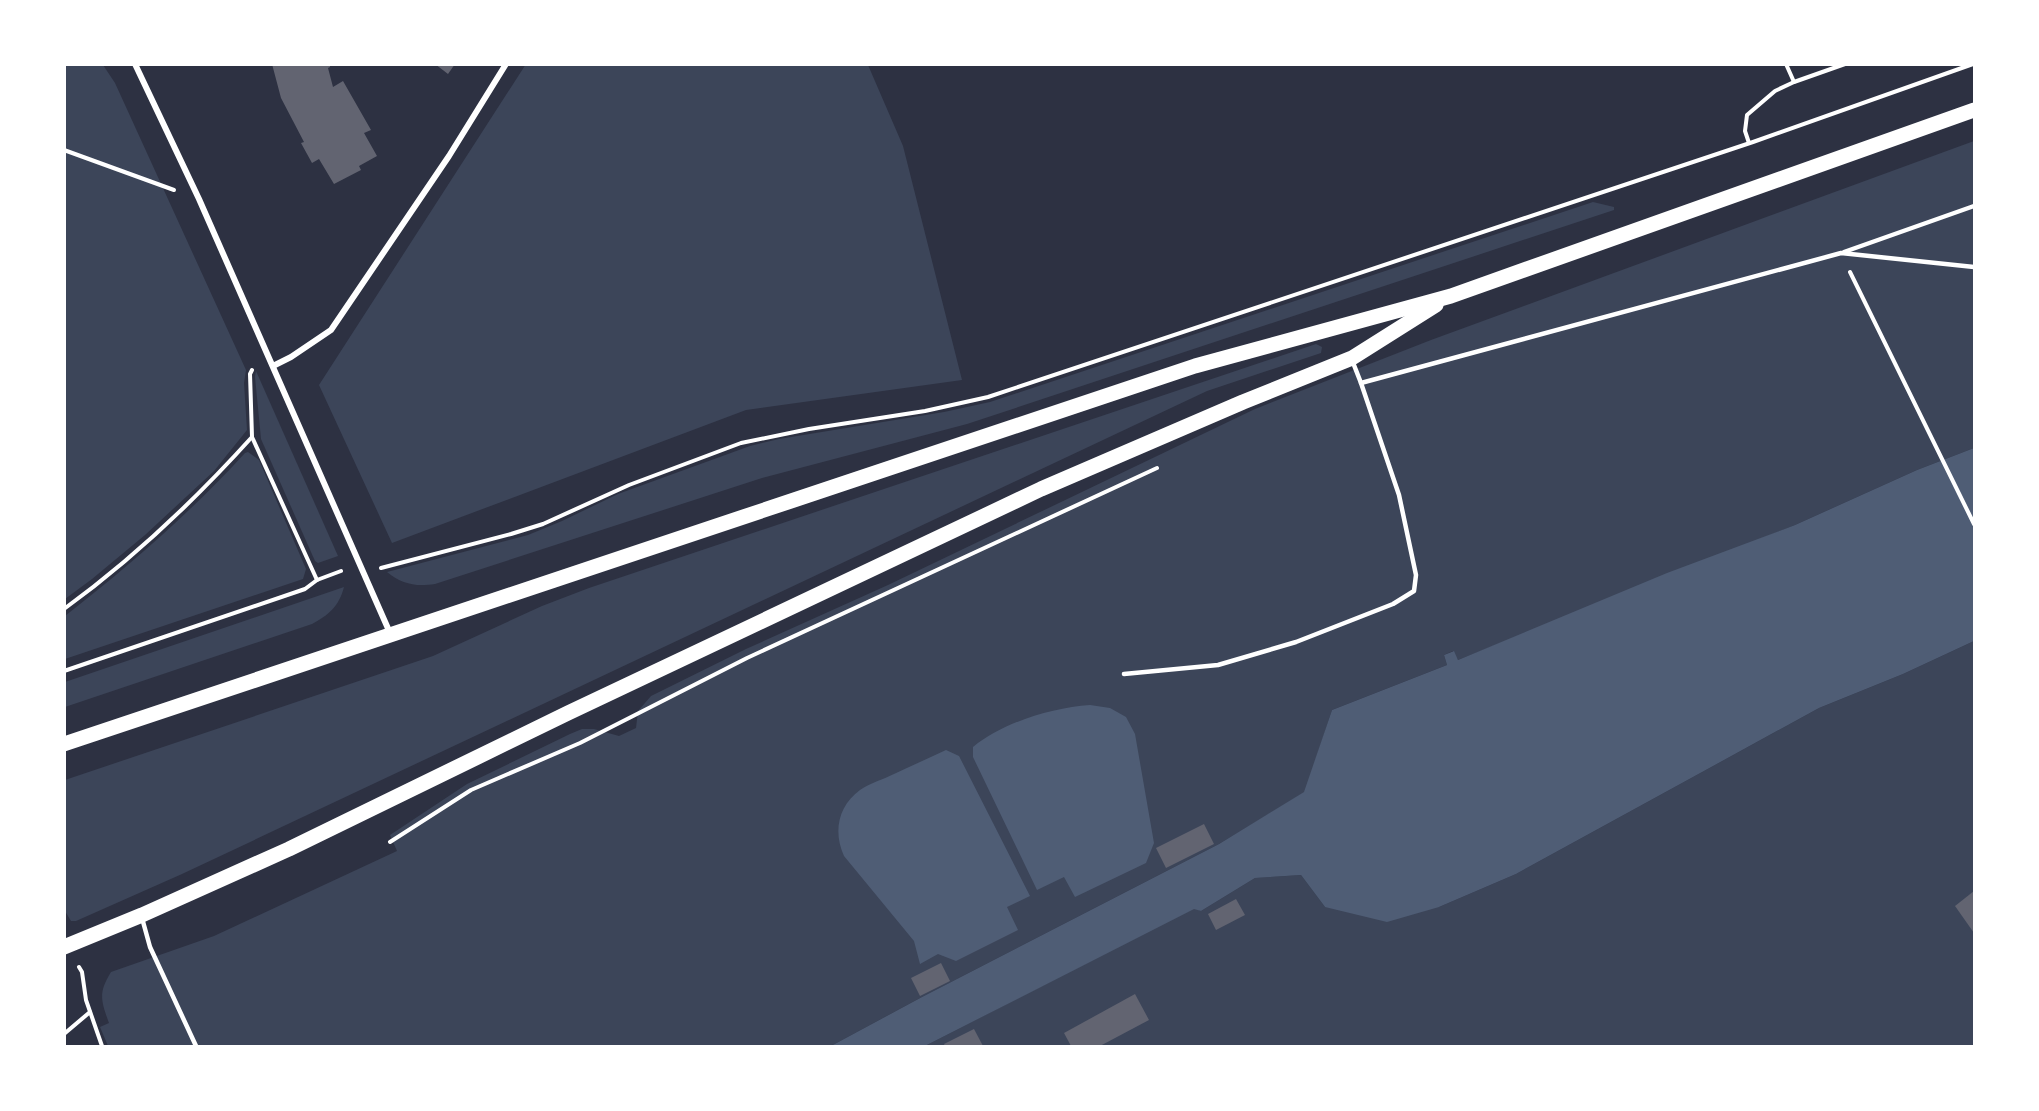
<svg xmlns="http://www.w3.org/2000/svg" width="2039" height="1111" font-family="Montserrat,sans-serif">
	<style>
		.green { fill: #3c4559 }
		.water { fill: #4f5d75 }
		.building { fill: #626471 }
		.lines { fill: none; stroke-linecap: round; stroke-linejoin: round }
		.path { stroke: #fff; stroke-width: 4 }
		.service { stroke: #fff; stroke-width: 4.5 }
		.minor { stroke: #fff; stroke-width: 6 }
		.primary { stroke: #fff; stroke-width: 15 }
	</style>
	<rect width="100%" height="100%" fill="#2d3142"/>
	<!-- green -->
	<g class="green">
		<path d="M 526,64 L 868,65 L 903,146 L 962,380 L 746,410 L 392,543 L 319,385 Z"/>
		<path d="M 65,65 L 103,65 L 115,83 L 246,370 L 244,383 L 247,430 L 214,471 L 145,535 L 92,579 L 65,599 Z"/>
		<path d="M 1974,141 L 1974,448 L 1917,470 L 1795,525 L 1458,660 L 1453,651 L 1444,655 L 1447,665 L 1332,710 L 1305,792 L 1219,844 L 922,997 L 831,1046 L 108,1046 L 100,1027 L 109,1023 C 101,1001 98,993 111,972 L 214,936 L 397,851 L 390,835 L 467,784 L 570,734 L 582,729 L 594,729 L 619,736 L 636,728 L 638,711 L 651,696 L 746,649 L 888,585 L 1255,409 L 1431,340 Z"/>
		<path d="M 1593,202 L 1614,207 L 1614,210 L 967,424 L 762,478 L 435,584 C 415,587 402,584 387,572 L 528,535 L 562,521 L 618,494 L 750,446 L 779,439 L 944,412 L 990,402 Z"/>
		<path d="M 1316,344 L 1322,347 L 1321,353 L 1207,391 L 182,874 L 76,921 L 71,921 L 65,911 L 65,780 L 433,656 L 542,606 L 589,588 Z"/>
		<path d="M 256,371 L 338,556 L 318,563 L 315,561 L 261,439 L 255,377 Z"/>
		<path d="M 248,452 L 259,460 L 306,569 L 303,579 L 65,659 L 65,616 C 129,566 190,513 245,453 Z"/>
		<path d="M 344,587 C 339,606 329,615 312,624 L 65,707 L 65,682 Z"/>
		<path d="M 1974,641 L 1974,1046 L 925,1046 L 1194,908 L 1201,911 L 1255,878 L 1301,875 L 1325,907 L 1439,907 L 1516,874 L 1819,708 L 1903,674 Z"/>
	</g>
	<!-- water -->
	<g class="water">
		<path d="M 1974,448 L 1974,641 L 1903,674 L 1819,708 L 1516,874 L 1439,907 L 1387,922 L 1325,907 L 1301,875 L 1255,878 L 1201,911 L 1194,909 L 925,1046 L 831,1046 L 922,997 L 1219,844 L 1304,792 L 1332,710 L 1447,665 L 1444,655 L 1454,651 L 1458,660 L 1667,573 L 1795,525 L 1917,470 Z"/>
		<path d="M 1090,705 L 1110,708 L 1126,717 L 1135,734 L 1154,843 L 1146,863 L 1075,897 L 1064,877 L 1037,890 L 973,757 L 973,747 C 1004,722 1051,708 1090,705 Z"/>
		<path d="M 946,750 L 959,756 L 1030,896 L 1007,907 L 1018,930 L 956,961 L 938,954 L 920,964 L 914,941 L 844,856 C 833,832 838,806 860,790 C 870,783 884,779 894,774 C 911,766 929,758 946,750 Z"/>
	</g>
	<!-- building -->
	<g class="building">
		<path d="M 272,64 L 330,64 L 330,67 L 328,68 L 333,87 L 343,81 L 371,130 L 364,133 L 377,156 L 359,166 L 361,170 L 334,184 L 319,159 L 312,163 L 301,143 L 304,142 L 281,98 Z"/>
		<path d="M 435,64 L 455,64 L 448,74 Z"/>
		<path d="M 1204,824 L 1214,844 L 1166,868 L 1156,848 Z"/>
		<path d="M 1974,891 L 1974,933 L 1955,906 Z"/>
		<path d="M 1236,899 L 1245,915 L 1216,930 L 1208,914 Z"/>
		<path d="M 941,963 L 950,981 L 920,996 L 911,978 Z"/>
		<path d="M 1135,994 L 1149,1020 L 1100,1046 L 1071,1046 L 1064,1033 Z"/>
		<path d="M 974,1029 L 983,1046 L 945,1046 L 944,1044 Z"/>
	</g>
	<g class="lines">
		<!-- path -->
		<g class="path">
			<path d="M 1786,64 L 1794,82"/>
			<path d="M 1749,143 L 1745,131 L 1747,115 L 1775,91 L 1794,82 L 1845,64"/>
			<path d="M 64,150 L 174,190"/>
			<path d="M 1850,272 L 1974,524"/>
			<path d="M 252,370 L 250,374 L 252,437 L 317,580"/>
			<path d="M 381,568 L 511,534 L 543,524 L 629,485 L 741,443 L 809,429 L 925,411 L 988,397 L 1753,142 L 1973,64"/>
			<path d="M 64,609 C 133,559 195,500 252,437"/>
			<path d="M 64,671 L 305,589 L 317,580 L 341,571"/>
			<path d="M 390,842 L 471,790 L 580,743 L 747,658 L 1157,468"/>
			<path d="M 79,967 L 82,972 L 86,1000 L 102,1046"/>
			<path d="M 64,1034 L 90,1012"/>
		</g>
		<!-- service -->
		<g class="service">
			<path d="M 1844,252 L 1974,206"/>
			<path d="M 1352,360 L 1361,383 L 1841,253 L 1974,267"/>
			<path d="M 1124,674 L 1218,665 L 1296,642 L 1393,604 L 1414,591 L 1416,575 L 1399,495 L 1361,383"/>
			<path d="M 142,918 L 150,947 L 196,1046"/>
		</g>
		<!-- minor -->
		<g class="minor">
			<path d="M 135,64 L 199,199 L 390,633"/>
			<path d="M 273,366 L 291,357 L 331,330 L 449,156 L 506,64"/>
		</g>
		<!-- primary -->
		<g class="primary">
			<path d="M 64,744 L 1195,366 L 1451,296 L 1974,110"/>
			<path d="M 64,947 L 142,915 L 289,849 L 568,713 L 1041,489 L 1243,402 L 1352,358 L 1436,305"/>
		</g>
	</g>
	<!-- border -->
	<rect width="2039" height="1111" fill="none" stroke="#ffffff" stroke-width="132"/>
</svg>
